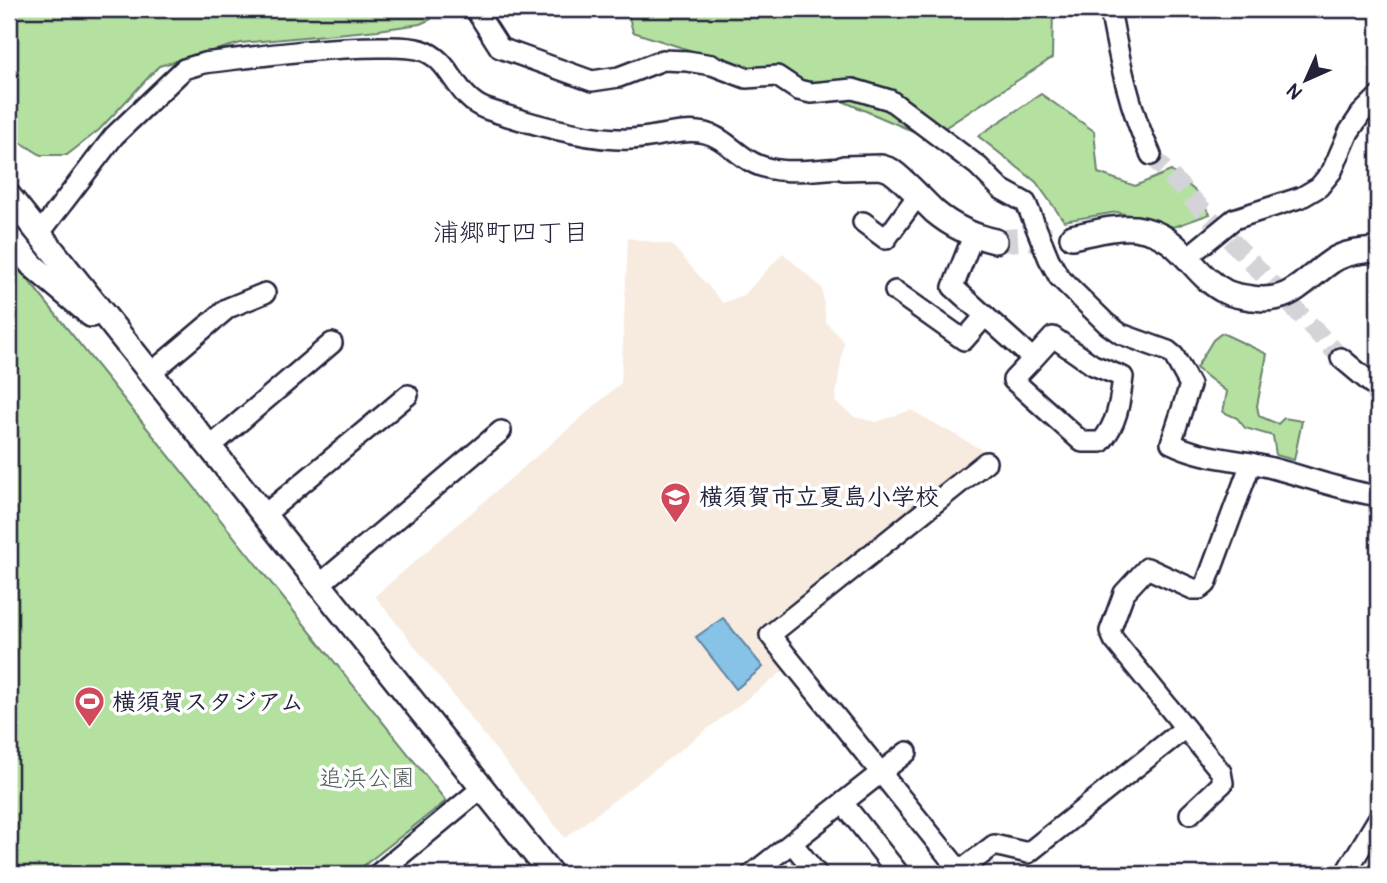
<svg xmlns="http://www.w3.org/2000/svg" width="1387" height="883" font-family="Pangolin,'Klee One',sans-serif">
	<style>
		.built { fill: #f7ebdf }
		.green { fill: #b4e1a0; stroke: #6b826e; stroke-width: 2 }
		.water { fill: #86c3e6; stroke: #5e83a2; stroke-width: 2 }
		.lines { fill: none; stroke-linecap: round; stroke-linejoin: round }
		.minor-tunnel { stroke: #d3d3d8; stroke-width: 19; stroke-dasharray: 19 10; stroke-linecap: butt }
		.tertiary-tunnel { stroke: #d3d3d8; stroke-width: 23; stroke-dasharray: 23 11; stroke-linecap: butt }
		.minor-casing { stroke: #22223b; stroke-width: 24 }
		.tertiary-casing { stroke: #22223b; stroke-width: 28 }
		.minor { stroke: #fff; stroke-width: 19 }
		.tertiary { stroke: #fff; stroke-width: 23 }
		.labels { text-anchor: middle; stroke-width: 7; stroke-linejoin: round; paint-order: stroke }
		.poi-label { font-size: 24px; font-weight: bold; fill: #22223b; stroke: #fff; text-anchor: start }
		.park-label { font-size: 24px; fill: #4e5b59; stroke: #fff }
		.neighbourhood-label { font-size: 26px; fill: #22223b; stroke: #fff }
	</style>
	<rect width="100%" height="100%" fill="#fff"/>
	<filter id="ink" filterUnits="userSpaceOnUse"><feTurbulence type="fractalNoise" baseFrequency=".0143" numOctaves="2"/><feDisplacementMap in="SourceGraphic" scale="14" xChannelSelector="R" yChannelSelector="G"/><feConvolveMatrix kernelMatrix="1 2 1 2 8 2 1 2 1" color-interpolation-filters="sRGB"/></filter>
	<g filter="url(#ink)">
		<!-- built -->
		<path class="built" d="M 628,238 L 672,245 L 723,303 L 744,295 L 783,253 L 822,288 L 826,322 L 844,342 L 835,402 L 855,417 L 876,422 L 911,410 L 986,452 L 757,632 L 786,669 L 565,838 L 375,596 L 621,383 Z"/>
		<!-- green -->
		<g class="green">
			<path d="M 9,9 L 432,9 L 431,19 L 420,24 L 378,30 L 241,43 L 159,66 L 99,130 L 67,155 L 41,155 L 17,140 L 9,130 Z"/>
			<path d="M 627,9 L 1053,9 L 1052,58 L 929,138 L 826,94 L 633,32 Z"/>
			<path d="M 1041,94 L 1094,131 L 1098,173 L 1135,186 L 1171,171 L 1194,190 L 1210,214 L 1174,227 L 1117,212 L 1064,221 L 1036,182 L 978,136 Z"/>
			<path d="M 9,256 L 446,801 L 353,874 L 9,874 Z"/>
			<path d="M 1222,333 L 1267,354 L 1257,406 L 1259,416 L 1278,424 L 1284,418 L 1302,421 L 1294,460 L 1276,455 L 1273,436 L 1245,428 L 1237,418 L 1223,412 L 1227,392 L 1196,368 L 1213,340 Z"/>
		</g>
		<!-- water -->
		<path class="water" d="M 723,618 L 763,667 L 736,689 L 696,637 Z"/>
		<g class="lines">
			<!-- minor-tunnel -->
			<path class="minor-tunnel" d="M 1151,155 L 1341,358"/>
			<!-- tertiary-tunnel -->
			<path class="tertiary-tunnel" d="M 995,241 L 1072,237"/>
			<defs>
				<g id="minor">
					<path d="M 475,9 L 500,48 L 592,81 L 619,77 L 663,60 L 687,61 L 712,65 L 746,78 L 777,76 L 798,90 L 811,93 L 853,89 L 890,100 L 978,166 L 1001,189 L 1026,203 L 1049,259 L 1059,277 L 1107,324 L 1121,334 L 1168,351 L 1174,356 L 1190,385 L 1171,443 C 1197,456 1222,458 1250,463 C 1292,471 1331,488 1373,495"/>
					<path d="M 1110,9 C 1119,58 1129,109 1151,155"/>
					<path d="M 863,222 L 886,239 L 918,195"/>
					<path d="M 39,234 L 114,136 L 184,69 L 204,63 C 262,56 321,47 379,47 C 392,47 408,46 421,50 C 452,59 454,97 486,109 C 528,123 588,141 631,139 C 655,138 682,128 705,133 C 723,137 734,152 750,161 C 776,177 815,169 844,168"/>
					<path d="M 973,236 L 953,287 L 1033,359 L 1053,337 L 1093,365 L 1123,377 C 1120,401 1118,423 1101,442 L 1082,442 L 1013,380 L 1033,359"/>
					<path d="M 1189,256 L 1234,219 L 1302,197 L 1319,187 L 1332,171 L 1349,132 L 1361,114 L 1378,97"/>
					<path d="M 895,291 L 964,340 L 985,316"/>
					<path d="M 1341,358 L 1378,389"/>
					<path d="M 151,373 L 228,308 L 265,293"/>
					<path d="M 210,447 L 332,343"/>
					<path d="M 986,462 L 770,635 L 960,871 L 994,845 L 1028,853 L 1185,728"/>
					<path d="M 264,515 L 408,395"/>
					<path d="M 320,584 L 501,431"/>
					<path d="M 843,803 L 899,874"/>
					<path d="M 1190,814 L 1223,783 L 1221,772 L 1114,640 L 1110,631 L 1124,593 L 1147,568 L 1193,589 L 1200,589 L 1206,584 L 1251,463"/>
					<path d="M 792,843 L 817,874"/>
					<path d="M 378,874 L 482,788"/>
					<path d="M 752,874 L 907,752"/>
					<path d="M 1345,874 L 1378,819"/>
				</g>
				<g id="tertiary">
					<path d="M 844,168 L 881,167 L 890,170 C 907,182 920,198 935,212 C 953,227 973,236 995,241"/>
					<path d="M 9,196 L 551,874"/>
					<path d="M 9,237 L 32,265 L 91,315"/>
					<path d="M 1072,237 C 1092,233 1115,226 1135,228 C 1183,234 1190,274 1226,292 C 1233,295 1244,297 1252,298 C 1292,304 1303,280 1332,261 C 1345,252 1363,251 1378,250"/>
				</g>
			</defs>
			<!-- minor casing -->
			<use href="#minor" class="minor-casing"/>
			<!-- tertiary casing -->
			<use href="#tertiary" class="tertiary-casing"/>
			<!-- minor -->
			<use href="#minor" class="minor"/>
			<!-- tertiary -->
			<use href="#tertiary" class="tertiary"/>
		</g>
	</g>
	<!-- icons -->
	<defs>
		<symbol id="school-pin" viewBox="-11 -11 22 30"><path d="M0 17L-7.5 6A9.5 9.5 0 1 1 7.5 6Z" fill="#d1495b" stroke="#fff"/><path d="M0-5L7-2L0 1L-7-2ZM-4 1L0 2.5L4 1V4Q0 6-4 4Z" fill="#fff"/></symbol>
		<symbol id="stadium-pin" viewBox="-11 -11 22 30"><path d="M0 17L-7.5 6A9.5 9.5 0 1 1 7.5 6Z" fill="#d1495b" stroke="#fff"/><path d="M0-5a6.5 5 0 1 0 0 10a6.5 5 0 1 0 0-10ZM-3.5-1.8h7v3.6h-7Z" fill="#fff"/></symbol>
	</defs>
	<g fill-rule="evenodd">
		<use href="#school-pin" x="658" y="480" width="35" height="47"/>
		<use href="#stadium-pin" x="72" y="684" width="35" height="47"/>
	</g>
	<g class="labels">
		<!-- poi labels -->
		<g class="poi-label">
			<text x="699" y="505">横須賀市立夏島小学校</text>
			<text x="112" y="710">横須賀スタジアム</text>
		</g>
		<!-- park labels -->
		<g class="park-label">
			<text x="367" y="786">追浜公園</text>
		</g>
		<!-- neighbourhood labels -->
		<g class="neighbourhood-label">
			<text x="511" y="241">浦郷町四丁目</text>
		</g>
	</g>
	<!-- margin -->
	<rect width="1387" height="883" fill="none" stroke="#fff" stroke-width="35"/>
	<rect x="18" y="18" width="1352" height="848" fill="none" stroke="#22223b" stroke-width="2.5" filter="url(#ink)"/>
	<!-- north arrow -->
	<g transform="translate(1306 80) rotate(225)" stroke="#ffffff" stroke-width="5" paint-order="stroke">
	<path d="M0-5L12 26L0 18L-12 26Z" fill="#22223b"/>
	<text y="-10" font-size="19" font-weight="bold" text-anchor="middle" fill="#22223b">N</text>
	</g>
</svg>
